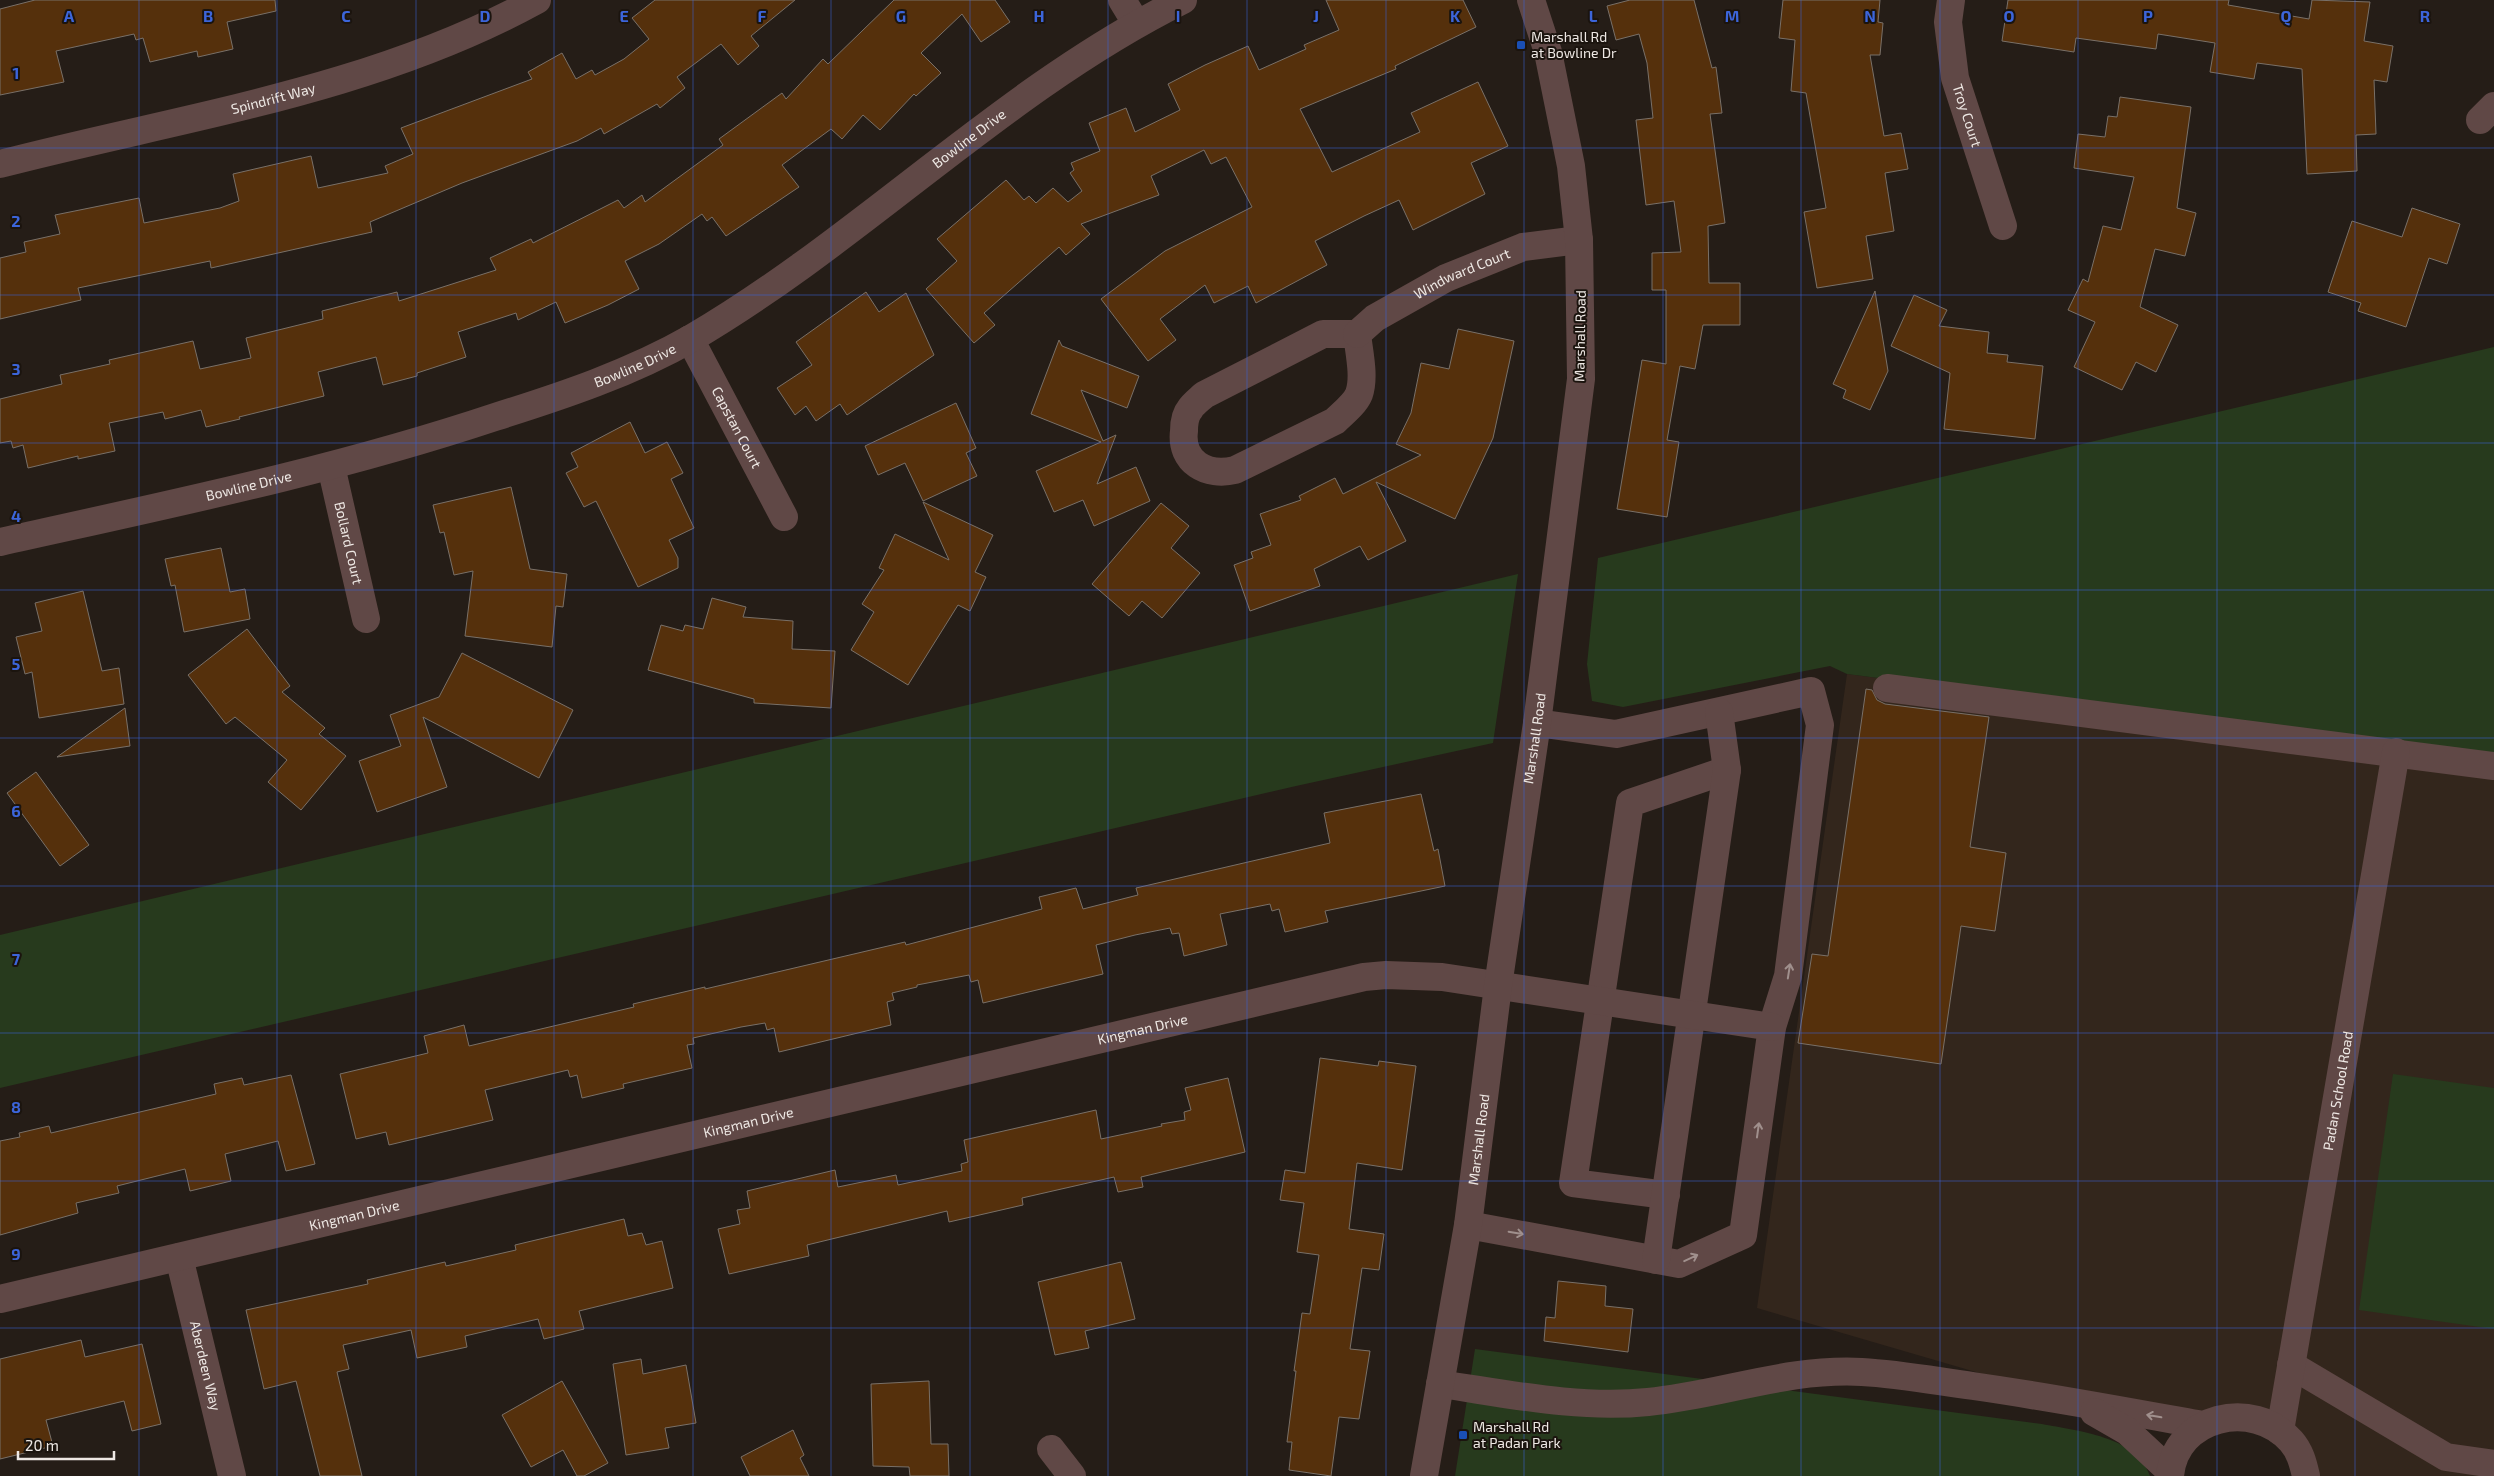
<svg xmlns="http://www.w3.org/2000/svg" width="2494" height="1476" font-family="'Exo 2',sans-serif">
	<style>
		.built { fill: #33261c }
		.green { fill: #273a1d }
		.building { fill: #55300c; stroke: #797068 }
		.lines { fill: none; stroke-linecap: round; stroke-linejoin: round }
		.minor { stroke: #604846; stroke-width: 28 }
		.oneway { stroke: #a0908d }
		.grid { fill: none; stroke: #3c65da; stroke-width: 1; stroke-opacity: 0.55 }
		.transit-dot { fill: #1a4fb4; stroke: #1b140e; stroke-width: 2 }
		.labels { text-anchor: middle; stroke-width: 4; stroke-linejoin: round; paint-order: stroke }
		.poi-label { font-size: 14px; fill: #eee8e4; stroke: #1b140e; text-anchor: start }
		.street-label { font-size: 14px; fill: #eee8e4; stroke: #1b140e }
		.grid-label { font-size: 16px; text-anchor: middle; font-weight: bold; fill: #3c65da; stroke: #1b140e; stroke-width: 4; stroke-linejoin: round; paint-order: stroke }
	</style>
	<rect width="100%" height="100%" fill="#251d17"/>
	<!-- built -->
	<path class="built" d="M 1847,674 L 2494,756 L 2494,1476 L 2296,1476 L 2280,1431 L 2075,1401 L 1757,1308 Z"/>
	<!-- green -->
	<g class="green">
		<path d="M 2494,347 L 2494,756 L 1847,674 L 1830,666 L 1623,707 L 1592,701 L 1587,664 L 1598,558 Z"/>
		<path d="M 1518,574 L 1493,743 L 1296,786 L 0,1088 L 0,935 Z"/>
		<path d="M 2393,1074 L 2494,1088 L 2494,1329 L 2359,1310 Z"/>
		<path d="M 1475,1349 L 2042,1424 C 2077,1431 2137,1436 2150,1476 L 1455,1476 Z"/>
	</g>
	<!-- building -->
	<g class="building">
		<path d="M 35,0 L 275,0 L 276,11 L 227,22 L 233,49 L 198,57 L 197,51 L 150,62 L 143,38 L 136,40 L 134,34 L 56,51 L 64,82 L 0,95 L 0,9 Z"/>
		<path d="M 655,0 L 795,0 L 751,36 L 759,46 L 738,65 L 721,44 L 677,77 L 685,88 L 660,108 L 657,104 L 604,134 L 601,128 L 577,141 L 462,183 L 370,222 L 372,232 L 211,268 L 210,261 L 78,288 L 81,300 L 0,319 L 0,258 L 26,252 L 24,242 L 60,234 L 55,215 L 139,198 L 144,223 L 220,208 L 239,201 L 233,174 L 311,156 L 318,188 L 388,173 L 385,166 L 413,154 L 401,128 L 532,79 L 528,72 L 562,53 L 576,79 L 592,70 L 595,75 L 624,59 L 649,39 L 632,18 Z"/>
		<path d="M 894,0 L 995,0 L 1010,22 L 981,42 L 962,14 L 921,53 L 941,73 L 916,96 L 914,94 L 880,130 L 863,115 L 842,139 L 831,129 L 782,165 L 799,187 L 726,236 L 712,217 L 707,221 L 702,214 L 659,244 L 625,261 L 639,289 L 608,305 L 565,323 L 556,302 L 518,320 L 516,313 L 458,332 L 466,357 L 417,373 L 417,376 L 383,385 L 376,357 L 318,372 L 324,396 L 239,417 L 240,419 L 206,427 L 201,410 L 165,419 L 163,412 L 109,423 L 115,451 L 78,459 L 78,456 L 28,468 L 23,445 L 13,448 L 11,441 L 0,443 L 0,399 L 62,384 L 60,375 L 110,364 L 109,360 L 193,341 L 200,369 L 251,358 L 246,338 L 323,319 L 322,311 L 397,292 L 399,301 L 496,270 L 490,258 L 531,239 L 533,243 L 618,200 L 624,208 L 642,195 L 645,202 L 723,145 L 719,139 L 782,93 L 786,99 L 823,59 L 828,64 Z"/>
		<path d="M 1326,0 L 1463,0 L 1476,27 L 1395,66 L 1396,69 L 1300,109 L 1332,172 L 1420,132 L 1411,113 L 1478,82 L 1508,146 L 1471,163 L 1485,194 L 1413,230 L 1399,200 L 1364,216 L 1315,241 L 1327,265 L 1256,303 L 1248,286 L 1214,303 L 1205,285 L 1160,319 L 1176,340 L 1148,361 L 1101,299 L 1165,251 L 1252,207 L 1226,157 L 1211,164 L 1204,150 L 1151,176 L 1159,195 L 1081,224 L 1090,234 L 1066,255 L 1059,247 L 984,313 L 995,325 L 974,343 L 926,289 L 957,261 L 937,239 L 1006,180 L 1024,200 L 1029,196 L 1036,203 L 1053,188 L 1068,202 L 1082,191 L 1070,173 L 1074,170 L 1071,163 L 1100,151 L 1089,123 L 1126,108 L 1135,132 L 1180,110 L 1168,84 L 1205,65 L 1248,46 L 1259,70 L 1306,49 L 1304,45 L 1339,30 Z"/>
		<path d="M 1630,0 L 1694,0 L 1712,68 L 1716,67 L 1722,113 L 1710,114 L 1725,223 L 1708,226 L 1709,283 L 1740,283 L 1740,325 L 1703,325 L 1695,369 L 1680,366 L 1667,440 L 1679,442 L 1667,517 L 1617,509 L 1642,360 L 1666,364 L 1666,290 L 1652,290 L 1652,253 L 1681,252 L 1674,201 L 1646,205 L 1636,120 L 1653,118 L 1647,63 L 1639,34 L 1616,40 L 1607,6 Z"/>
		<path d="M 1783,0 L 1880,0 L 1878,22 L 1883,23 L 1880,55 L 1870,55 L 1884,136 L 1901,133 L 1908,169 L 1885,173 L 1894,231 L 1866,236 L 1873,279 L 1817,288 L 1804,212 L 1826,208 L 1806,93 L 1791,91 L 1795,40 L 1779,38 Z"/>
		<path d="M 2008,0 L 2229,0 L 2228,5 L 2309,19 L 2312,0 L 2370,2 L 2364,41 L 2393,46 L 2387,82 L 2374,80 L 2376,134 L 2356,135 L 2357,171 L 2307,174 L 2302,69 L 2257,63 L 2254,79 L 2210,72 L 2215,43 L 2158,34 L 2156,49 L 2076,38 L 2074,52 L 2002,41 Z"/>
		<path d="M 2120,97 L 2191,107 L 2177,208 L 2196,213 L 2185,256 L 2155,249 L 2140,307 L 2178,325 L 2156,372 L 2136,362 L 2122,390 L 2074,367 L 2095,322 L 2068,310 L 2083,279 L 2088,282 L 2103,226 L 2121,230 L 2134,177 L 2074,168 L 2078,134 L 2105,137 L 2108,116 L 2117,117 Z"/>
		<path d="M 2412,208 L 2460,224 L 2447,264 L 2429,258 L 2406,327 L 2358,311 L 2361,303 L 2328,292 L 2352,221 L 2402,237 Z"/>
		<path d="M 1875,291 L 1888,371 L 1870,410 L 1843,398 L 1846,390 L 1833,384 Z"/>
		<path d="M 866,292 L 879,312 L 906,293 L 934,355 L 847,415 L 840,404 L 816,421 L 806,406 L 795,415 L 777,388 L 812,365 L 796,342 Z"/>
		<path d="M 1914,295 L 1947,310 L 1939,326 L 1989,332 L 1987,353 L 2008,355 L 2007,362 L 2043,366 L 2035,439 L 1944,429 L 1950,373 L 1891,346 Z"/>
		<path d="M 1458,329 L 1514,341 L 1493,438 L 1455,519 L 1376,482 L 1406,541 L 1368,560 L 1360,546 L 1314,569 L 1320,586 L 1250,611 L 1234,565 L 1253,558 L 1251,552 L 1271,545 L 1260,514 L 1301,500 L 1299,496 L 1335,478 L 1343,494 L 1421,455 L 1396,444 L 1411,413 L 1421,363 L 1449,369 Z"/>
		<path d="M 1059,340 L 1062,346 L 1139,376 L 1127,408 L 1081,390 L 1103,441 L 1116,435 L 1097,484 L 1136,467 L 1150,501 L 1094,526 L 1083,500 L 1054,512 L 1036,471 L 1101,442 L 1031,414 Z"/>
		<path d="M 956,403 L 976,448 L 966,453 L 977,476 L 923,501 L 905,463 L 878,475 L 865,446 Z"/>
		<path d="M 630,422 L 645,453 L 667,442 L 683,473 L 671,479 L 694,528 L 669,540 L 678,558 L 678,568 L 638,587 L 596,501 L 584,507 L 566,473 L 578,467 L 571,453 Z"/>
		<path d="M 511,487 L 530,569 L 567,574 L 563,607 L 556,606 L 552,647 L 465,636 L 473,571 L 454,575 L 444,532 L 440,533 L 433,505 Z"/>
		<path d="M 923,502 L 993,535 L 975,572 L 986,577 L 970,611 L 958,605 L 908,685 L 851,650 L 874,612 L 862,604 L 884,570 L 879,568 L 895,534 L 949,560 Z"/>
		<path d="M 1161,503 L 1189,526 L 1171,548 L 1200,573 L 1162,618 L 1142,601 L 1129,616 L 1092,584 Z"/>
		<path d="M 221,548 L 230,592 L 245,589 L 250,619 L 184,632 L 175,585 L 171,586 L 165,559 Z"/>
		<path d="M 83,591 L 102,671 L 119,668 L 124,704 L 39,718 L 32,672 L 25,674 L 16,637 L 42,631 L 35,603 Z"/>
		<path d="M 712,598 L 746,607 L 743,617 L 793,621 L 792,649 L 835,651 L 831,708 L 754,703 L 754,699 L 648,670 L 661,625 L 683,631 L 685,625 L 703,629 Z"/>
		<path d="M 247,629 L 290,686 L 282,692 L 325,728 L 319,734 L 346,756 L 301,810 L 268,782 L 287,760 L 235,717 L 226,724 L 188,675 Z"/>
		<path d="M 462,653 L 573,710 L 539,778 L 423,717 L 447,787 L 377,812 L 359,761 L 401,746 L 390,715 L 439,697 Z"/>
		<path d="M 1866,689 L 1872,690 L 1877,700 L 1885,704 L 1989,717 L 1970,847 L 2006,853 L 1995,931 L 1961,926 L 1941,1064 L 1798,1043 L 1812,954 L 1828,956 Z"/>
		<path d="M 125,708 L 130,746 L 57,757 Z"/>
		<path d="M 36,772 L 89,845 L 60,866 L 7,793 Z"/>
		<path d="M 1421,794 L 1434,851 L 1438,849 L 1445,886 L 1325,911 L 1328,922 L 1285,932 L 1279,909 L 1272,911 L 1270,904 L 1220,914 L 1227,945 L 1184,956 L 1179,933 L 1172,934 L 1170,928 L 1135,935 L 1096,945 L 1103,974 L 983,1003 L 978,980 L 971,982 L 969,975 L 917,985 L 917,987 L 892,993 L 894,1000 L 887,1002 L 891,1025 L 779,1052 L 774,1028 L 767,1030 L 765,1023 L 741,1027 L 693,1038 L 694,1044 L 687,1045 L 692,1068 L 623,1084 L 624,1088 L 582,1098 L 577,1075 L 570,1077 L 568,1070 L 485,1090 L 493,1120 L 389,1145 L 386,1132 L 356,1139 L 340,1074 L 428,1053 L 424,1036 L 464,1025 L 469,1046 L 634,1007 L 633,1004 L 705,987 L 705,989 L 905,942 L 906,945 L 1042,909 L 1039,897 L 1076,888 L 1083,909 L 1138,895 L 1136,888 L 1330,843 L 1324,813 Z"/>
		<path d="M 1320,1058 L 1378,1066 L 1379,1061 L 1416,1066 L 1402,1170 L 1357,1163 L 1349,1229 L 1384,1234 L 1379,1270 L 1362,1268 L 1350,1349 L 1370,1351 L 1359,1419 L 1339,1417 L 1331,1476 L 1289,1470 L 1292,1442 L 1287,1442 L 1296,1371 L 1294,1371 L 1302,1313 L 1310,1314 L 1319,1255 L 1297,1252 L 1304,1203 L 1280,1200 L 1285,1170 L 1305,1173 Z"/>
		<path d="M 291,1075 L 315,1164 L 286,1171 L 278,1141 L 225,1154 L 231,1181 L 190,1191 L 185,1169 L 117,1186 L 119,1193 L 76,1203 L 78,1213 L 0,1235 L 0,1141 L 20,1137 L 19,1133 L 49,1126 L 51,1133 L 216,1094 L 214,1084 L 242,1078 L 244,1085 Z"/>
		<path d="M 1228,1078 L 1245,1152 L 1141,1177 L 1143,1187 L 1118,1192 L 1114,1177 L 1022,1198 L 1023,1205 L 949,1222 L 947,1211 L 807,1245 L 809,1256 L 729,1274 L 718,1229 L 740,1224 L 737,1210 L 750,1208 L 747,1191 L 835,1170 L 838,1187 L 896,1175 L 898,1185 L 962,1171 L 961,1164 L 968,1162 L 964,1140 L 1096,1110 L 1101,1139 L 1162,1126 L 1161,1124 L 1185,1120 L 1184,1112 L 1191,1110 L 1185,1088 Z"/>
		<path d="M 624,1219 L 628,1236 L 642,1233 L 646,1245 L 662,1241 L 673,1288 L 579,1311 L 584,1329 L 544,1339 L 538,1319 L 465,1336 L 467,1347 L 417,1358 L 411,1330 L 343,1345 L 349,1369 L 337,1372 L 362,1476 L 320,1476 L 296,1381 L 264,1389 L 246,1310 L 368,1284 L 367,1280 L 445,1262 L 446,1266 L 516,1250 L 515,1245 Z"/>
		<path d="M 1121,1262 L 1135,1319 L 1085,1331 L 1089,1348 L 1055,1355 L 1038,1282 Z"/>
		<path d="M 1558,1281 L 1606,1286 L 1605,1306 L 1633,1309 L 1628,1352 L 1544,1341 L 1546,1317 L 1555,1318 Z"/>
		<path d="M 81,1340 L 85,1357 L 142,1344 L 161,1424 L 132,1431 L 124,1401 L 46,1420 L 53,1446 L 0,1459 L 0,1359 Z"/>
		<path d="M 641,1359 L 643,1374 L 686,1365 L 696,1423 L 665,1428 L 669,1448 L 626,1455 L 613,1364 Z"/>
		<path d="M 562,1381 L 608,1463 L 584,1476 L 577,1476 L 563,1450 L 531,1467 L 502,1415 Z"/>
		<path d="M 929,1381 L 931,1444 L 948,1444 L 949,1476 L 910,1476 L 909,1467 L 873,1466 L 871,1384 Z"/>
		<path d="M 793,1430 L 804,1455 L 800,1458 L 809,1476 L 750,1476 L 741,1457 Z"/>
	</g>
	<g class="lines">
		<!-- minor -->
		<g class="minor">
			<path d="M 1122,0 L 1136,23"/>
			<path id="s1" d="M 1951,0 L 1948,22 L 1955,78 L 2003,226"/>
			<path d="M 2480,120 L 2494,106"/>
			<path id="s2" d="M 0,164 C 181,117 371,91 537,0"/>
			<path d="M 1323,334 L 1357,334 C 1359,352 1365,377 1359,394 C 1355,404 1342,414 1335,421 L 1235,470 C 1207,477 1180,462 1184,431 C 1184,424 1185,415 1190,409 C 1193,404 1200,399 1204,395 Z"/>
			<path id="s3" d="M 1357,334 L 1375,318 L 1446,278 L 1523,247 L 1579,240"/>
			<path id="s4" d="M 690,339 L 784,517"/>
			<path id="s5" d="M 331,466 L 366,619"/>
			<path id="s6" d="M 0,542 C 166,505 333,471 495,417 C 562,396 631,373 692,338 C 864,237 1004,89 1183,0"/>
			<path d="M 1887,688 L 2494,766"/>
			<path d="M 1666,1195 L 1573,1183 L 1630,803 L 1727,770"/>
			<path d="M 1468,1225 L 1679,1264 L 1743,1235 L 1772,1027 L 1788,976 L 1820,725 L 1811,691 L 1616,734 L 1537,723"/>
			<path id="s7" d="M 179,1257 L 232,1476"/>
			<path d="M 1656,1260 L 1727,770 L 1719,712"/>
			<path id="s8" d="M 0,1299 L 1364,977 L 1386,975 L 1442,977 L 1772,1027"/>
			<path d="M 2291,1365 L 2446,1457 L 2494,1464"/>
			<path d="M 1440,1384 C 1509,1394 1578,1409 1648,1402 C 1721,1395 1786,1368 1862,1372 C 1899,1374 1936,1381 1973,1386 C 2050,1397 2125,1411 2202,1425"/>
			<path d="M 2094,1412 L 2127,1431 L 2170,1471"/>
			<path id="s9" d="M 2280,1431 L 2396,752"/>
			<path d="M 1051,1449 L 1072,1476"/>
			<path id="s10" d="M 1424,1476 L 1468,1225 L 1498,986 L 1537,723 L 1581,379 L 1579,240 L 1571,166 L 1548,52 L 1531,0"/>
			<path d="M 2170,1476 C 2175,1416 2253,1398 2291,1441 C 2300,1451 2303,1463 2306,1476"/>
		</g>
	</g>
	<!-- one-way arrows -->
	<defs><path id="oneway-shaft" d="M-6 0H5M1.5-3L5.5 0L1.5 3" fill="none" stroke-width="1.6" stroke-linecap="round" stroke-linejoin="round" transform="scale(1.25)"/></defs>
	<g class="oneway">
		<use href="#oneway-shaft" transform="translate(1789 971) rotate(-81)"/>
		<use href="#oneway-shaft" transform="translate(1758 1130) rotate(-82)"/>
		<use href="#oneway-shaft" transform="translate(1516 1233) rotate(10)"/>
		<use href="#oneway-shaft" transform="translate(1691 1258) rotate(-25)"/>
		<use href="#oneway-shaft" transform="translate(2154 1416) rotate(-170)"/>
	</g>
	<!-- grid -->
	<path class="grid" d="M 139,0 L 139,1476M 277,0 L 277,1476M 416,0 L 416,1476M 554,0 L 554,1476M 693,0 L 693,1476M 831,0 L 831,1476M 970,0 L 970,1476M 1108,0 L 1108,1476M 1247,0 L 1247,1476M 1386,0 L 1386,1476M 1524,0 L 1524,1476M 1663,0 L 1663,1476M 1801,0 L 1801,1476M 1940,0 L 1940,1476M 2078,0 L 2078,1476M 2217,0 L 2217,1476M 2355,0 L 2355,1476M 0,148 L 2494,148M 0,295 L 2494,295M 0,443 L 2494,443M 0,590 L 2494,590M 0,738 L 2494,738M 0,886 L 2494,886M 0,1033 L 2494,1033M 0,1181 L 2494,1181M 0,1328 L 2494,1328"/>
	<!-- markers -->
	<g class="transit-dot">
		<rect x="1516" y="40" width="10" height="10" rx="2.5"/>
		<rect x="1458" y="1430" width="10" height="10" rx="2.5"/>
	</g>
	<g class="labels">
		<!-- poi labels -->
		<g class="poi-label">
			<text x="1531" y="42">Marshall Rd<tspan x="1531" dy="16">at Bowline Dr</tspan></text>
			<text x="1473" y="1432">Marshall Rd<tspan x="1473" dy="16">at Padan Park</tspan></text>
		</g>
		<!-- street labels -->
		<g class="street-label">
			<text dy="5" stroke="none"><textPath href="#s2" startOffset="281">Spindrift Way</textPath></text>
			<text dy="5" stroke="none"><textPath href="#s1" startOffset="118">Troy Court</textPath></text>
			<text dy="5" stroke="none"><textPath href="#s6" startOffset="1065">Bowline Drive</textPath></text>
			<text dy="5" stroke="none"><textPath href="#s3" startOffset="122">Windward Court</textPath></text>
			<text transform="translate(1580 336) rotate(-89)" y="5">Marshall Road</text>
			<text dy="5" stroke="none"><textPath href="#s6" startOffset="660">Bowline Drive</textPath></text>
			<text dy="5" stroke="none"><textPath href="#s4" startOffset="100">Capstan Court</textPath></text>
			<text dy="5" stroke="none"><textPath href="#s6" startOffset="255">Bowline Drive</textPath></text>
			<text dy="5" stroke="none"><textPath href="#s5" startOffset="79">Bollard Court</textPath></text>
			<text dy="5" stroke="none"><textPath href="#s10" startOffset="746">Marshall Road</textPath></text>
			<text dy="5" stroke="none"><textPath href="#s8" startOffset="1174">Kingman Drive</textPath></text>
			<text dy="5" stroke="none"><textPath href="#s9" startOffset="345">Padan School Road</textPath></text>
			<text dy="5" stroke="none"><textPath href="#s8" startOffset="769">Kingman Drive</textPath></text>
			<text dy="5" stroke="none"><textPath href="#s10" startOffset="341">Marshall Road</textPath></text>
			<text dy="5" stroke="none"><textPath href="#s8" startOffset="364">Kingman Drive</textPath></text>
			<text dy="5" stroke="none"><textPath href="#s7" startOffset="112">Aberdeen Way</textPath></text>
		</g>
	</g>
	<g class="grid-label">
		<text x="69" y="22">A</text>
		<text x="208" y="22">B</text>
		<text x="346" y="22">C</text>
		<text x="485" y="22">D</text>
		<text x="624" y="22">E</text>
		<text x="762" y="22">F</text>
		<text x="901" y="22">G</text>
		<text x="1039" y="22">H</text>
		<text x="1178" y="22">I</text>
		<text x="1316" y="22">J</text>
		<text x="1455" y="22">K</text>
		<text x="1593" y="22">L</text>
		<text x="1732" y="22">M</text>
		<text x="1870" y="22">N</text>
		<text x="2009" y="22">O</text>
		<text x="2148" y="22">P</text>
		<text x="2286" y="22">Q</text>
		<text x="2425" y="22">R</text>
		<text x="16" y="79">1</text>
		<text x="16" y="227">2</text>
		<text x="16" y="375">3</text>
		<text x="16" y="522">4</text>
		<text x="16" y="670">5</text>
		<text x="16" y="817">6</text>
		<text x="16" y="965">7</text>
		<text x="16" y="1113">8</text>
		<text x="16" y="1260">9</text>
	</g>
	<!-- scale -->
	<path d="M18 1451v8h96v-8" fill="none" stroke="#eee8e4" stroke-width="2.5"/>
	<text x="25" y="1451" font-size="15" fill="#eee8e4" stroke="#1b140e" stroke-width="4" paint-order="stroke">20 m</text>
</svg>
